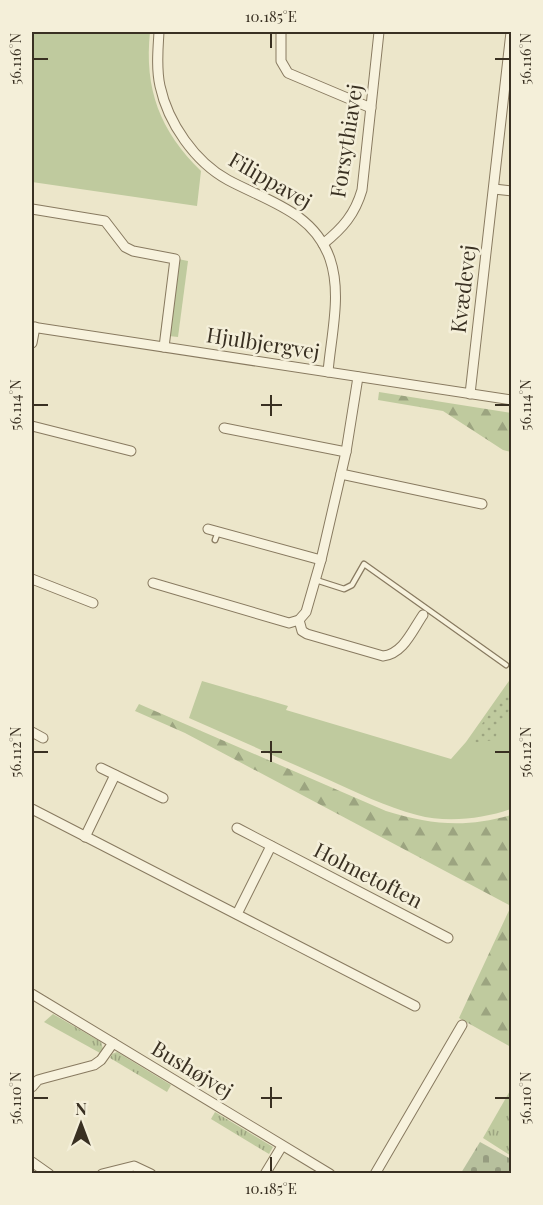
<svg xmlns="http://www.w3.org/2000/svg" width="543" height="1205" font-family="'Playfair Display',serif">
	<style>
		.grass { fill: url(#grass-tufts) }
		.forest { fill: url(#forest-firs) }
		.cemetery { fill: url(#cemetery-stones) }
		.park { fill: #bfca9e }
		.garden { fill: url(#garden-dots) }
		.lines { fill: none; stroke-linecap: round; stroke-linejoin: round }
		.lane-casing { stroke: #887a60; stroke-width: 7 }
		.street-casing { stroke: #887a60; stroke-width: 11 }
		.lane { stroke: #f7f2dd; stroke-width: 4.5 }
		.street { stroke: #f7f2dd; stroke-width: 9 }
		.ticks { fill: none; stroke: #393022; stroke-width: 2 }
		.labels { text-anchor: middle; stroke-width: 5; stroke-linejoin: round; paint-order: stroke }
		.street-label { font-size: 21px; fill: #393022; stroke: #f4efd9 }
		.neatline { fill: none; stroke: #393022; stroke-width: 2 }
		.ticks-label { font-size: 15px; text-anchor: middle; fill: #393022 }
	</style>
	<defs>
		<pattern id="grass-tufts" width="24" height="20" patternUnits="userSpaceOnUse" patternTransform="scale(1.5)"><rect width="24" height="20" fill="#bfca9e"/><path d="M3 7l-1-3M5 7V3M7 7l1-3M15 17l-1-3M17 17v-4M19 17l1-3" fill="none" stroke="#9ca480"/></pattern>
		<pattern id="forest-firs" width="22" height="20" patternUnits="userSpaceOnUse" patternTransform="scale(1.5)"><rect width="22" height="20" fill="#bfca9e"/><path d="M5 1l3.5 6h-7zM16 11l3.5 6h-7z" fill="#9ca480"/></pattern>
		<pattern id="cemetery-stones" width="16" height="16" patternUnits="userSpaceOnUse" patternTransform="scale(1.5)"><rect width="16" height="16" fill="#b7c09d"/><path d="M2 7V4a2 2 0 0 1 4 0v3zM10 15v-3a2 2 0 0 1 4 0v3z" fill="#969c80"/></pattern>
		<pattern id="garden-dots" width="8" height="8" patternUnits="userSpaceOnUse" patternTransform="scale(1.5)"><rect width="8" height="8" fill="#bfca9e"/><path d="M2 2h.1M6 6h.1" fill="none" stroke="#9ca480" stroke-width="1.8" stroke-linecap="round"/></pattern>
	</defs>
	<rect width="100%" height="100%" fill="#ece6ca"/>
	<!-- grass -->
	<g class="grass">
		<path d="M 53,1014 L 101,1042 L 103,1049 L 100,1053 L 44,1022 Z"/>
		<path d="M 117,1052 L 171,1085 L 167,1092 L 110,1058 L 112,1054 Z"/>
		<path d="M 511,1089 L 511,1156 L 483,1138 Z"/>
		<path d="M 215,1112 L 273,1147 L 269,1154 L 211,1119 Z"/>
	</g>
	<!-- forest -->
	<g class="forest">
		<path d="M 379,392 L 511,413 L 511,452 L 503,450 L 443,411 L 378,400 Z"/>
		<path d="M 139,704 L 386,811 C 431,825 466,828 511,815 L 511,1047 L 459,1018 L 511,906 L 185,733 L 135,711 Z"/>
	</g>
	<!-- cemetery -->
	<path class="cemetery" d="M 480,1142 L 511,1159 L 511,1173 L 461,1173 Z"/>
	<!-- park -->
	<g class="park">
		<path d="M 43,32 L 150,32 C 144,89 160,131 201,171 L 197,206 L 32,182 L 32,34 Z"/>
		<path d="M 178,259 L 188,261 L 178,337 L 160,335 L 170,262 Z"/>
		<path d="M 511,678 L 511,809 C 483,819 446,823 417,815 C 386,807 356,792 327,779 C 281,759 235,738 189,718 L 202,681 L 288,706 L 286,710 L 451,759 L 466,742 Z"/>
	</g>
	<!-- garden -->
	<path class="garden" d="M 511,686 L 511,708 L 500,723 L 495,740 L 472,743 L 482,724 Z"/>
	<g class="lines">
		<defs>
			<g id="lane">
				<path d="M 215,540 L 218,532"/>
				<path d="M 316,580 L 344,589 L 352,585 L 364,564 L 506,665"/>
			</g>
			<g id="street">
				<path d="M 159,32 C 158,49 156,68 160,86 C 168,123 195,162 228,180 C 267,201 314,212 330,259 C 342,294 331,336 328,372"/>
				<path d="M 281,32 L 281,61 L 288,73 L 371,108"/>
				<path d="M 494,189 L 512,191"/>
				<path d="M 32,209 L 105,221 L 125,247 L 133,251 L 175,259 L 164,347"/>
				<path d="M 323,244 C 343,228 355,214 362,190 L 379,32"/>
				<path d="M 32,327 L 512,400"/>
				<path d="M 32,343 L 35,327"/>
				<path d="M 470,394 L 511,32"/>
				<path d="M 32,426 L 131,451"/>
				<path d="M 224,428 L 346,452"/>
				<path d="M 341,474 L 482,504"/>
				<path d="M 208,529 L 321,560"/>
				<path d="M 32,579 L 93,603"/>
				<path d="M 153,583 L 289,623 L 299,620 L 306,612 L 321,560 L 346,452 L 358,377"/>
				<path d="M 299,620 L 302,631 L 307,634 L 383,656 C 403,654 412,631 423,615"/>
				<path d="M 32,732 L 43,738"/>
				<path d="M 101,768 L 163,798"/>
				<path d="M 32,809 L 415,1006"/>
				<path d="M 237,828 L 448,938"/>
				<path d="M 85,837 L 115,775"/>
				<path d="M 237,914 L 271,846"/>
				<path d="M 32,994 L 330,1174"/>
				<path d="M 32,1087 L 38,1080 L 45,1078 L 94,1065 L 101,1060 L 113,1043"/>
				<path d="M 32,1162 L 49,1174"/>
				<path d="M 102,1174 L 134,1166 L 151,1174"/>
				<path d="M 265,1174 L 282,1146"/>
				<path d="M 375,1174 L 462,1025"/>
			</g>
		</defs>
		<!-- lane casing -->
		<use href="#lane" class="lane-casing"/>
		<!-- street casing -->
		<use href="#street" class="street-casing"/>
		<!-- lane -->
		<use href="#lane" class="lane"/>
		<!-- street -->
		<use href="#street" class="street"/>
	</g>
	<!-- ticks -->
	<path class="ticks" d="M 271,33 L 271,48M 33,59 L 48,59M 495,59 L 510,59M 271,395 L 271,416M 33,405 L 48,405M 261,405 L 282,405M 495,405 L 510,405M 271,741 L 271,762M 33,752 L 48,752M 261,752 L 282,752M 495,752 L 510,752M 271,1087 L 271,1108M 33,1098 L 48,1098M 261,1098 L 282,1098M 495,1098 L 510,1098M 271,1157 L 271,1172"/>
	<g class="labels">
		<!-- street labels -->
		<g class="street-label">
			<text transform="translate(347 141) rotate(-81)" y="7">Forsythiavej</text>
			<text transform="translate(270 181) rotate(30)" y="7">Filippavej</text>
			<text transform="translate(464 289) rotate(-83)" y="7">Kvædevej</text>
			<text transform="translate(263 344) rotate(9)" y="7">Hjulbjergvej</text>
			<text transform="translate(368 876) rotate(27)" y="7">Holmetoften</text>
			<text transform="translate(192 1070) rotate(31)" y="7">Bushøjvej</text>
		</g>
	</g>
	<!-- border -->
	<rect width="543" height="1205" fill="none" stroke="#f4efd9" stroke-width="66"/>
	<!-- north arrow -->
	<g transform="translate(81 1124)" stroke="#f4efd9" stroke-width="4.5" paint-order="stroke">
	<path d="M0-4.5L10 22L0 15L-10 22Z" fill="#393022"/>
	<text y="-9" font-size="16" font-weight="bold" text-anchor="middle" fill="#393022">N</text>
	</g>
	<rect x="33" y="33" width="477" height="1139" class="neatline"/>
	<g class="ticks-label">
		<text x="271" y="22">10.185°E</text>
		<text transform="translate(16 59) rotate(-90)" y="5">56.116°N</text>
		<text transform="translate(526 59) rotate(-90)" y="5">56.116°N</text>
		<text transform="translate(16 405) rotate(-90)" y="5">56.114°N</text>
		<text transform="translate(526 405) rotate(-90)" y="5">56.114°N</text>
		<text transform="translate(16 752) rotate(-90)" y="5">56.112°N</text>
		<text transform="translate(526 752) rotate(-90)" y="5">56.112°N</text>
		<text transform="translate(16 1098) rotate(-90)" y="5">56.110°N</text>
		<text transform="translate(526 1098) rotate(-90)" y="5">56.110°N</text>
		<text x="271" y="1194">10.185°E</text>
	</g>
</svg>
